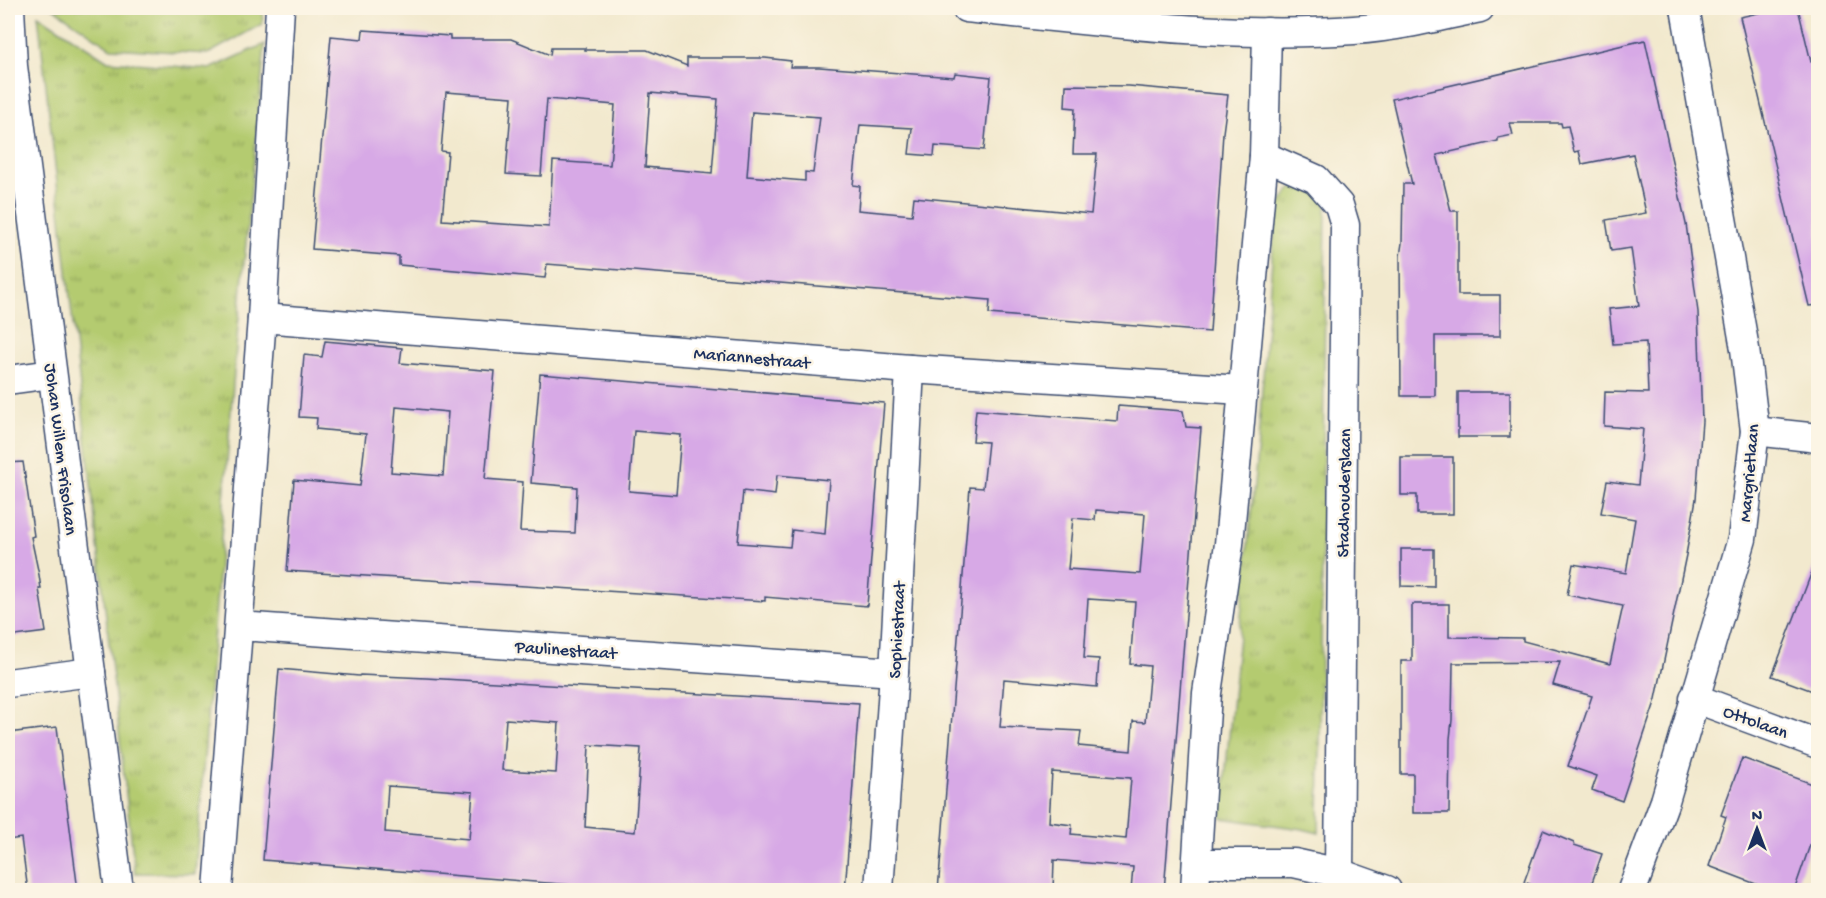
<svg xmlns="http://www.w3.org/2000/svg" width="1826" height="898" font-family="'Gochi Hand',sans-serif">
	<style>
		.grass { fill: url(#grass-tufts); stroke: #687d66; stroke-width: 1.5 }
		.building { fill: #d7a9e6; fill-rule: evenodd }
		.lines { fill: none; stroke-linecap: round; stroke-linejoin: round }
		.minor-casing { stroke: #3b4b6f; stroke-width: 31 }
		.minor { stroke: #fff; stroke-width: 28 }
		.labels { text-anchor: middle; stroke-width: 5; stroke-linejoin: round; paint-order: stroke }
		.street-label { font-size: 18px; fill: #1b2f5e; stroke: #fcf5e5 }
	</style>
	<defs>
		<pattern id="grass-tufts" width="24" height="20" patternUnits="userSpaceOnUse" patternTransform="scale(1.5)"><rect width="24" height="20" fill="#b4cb6f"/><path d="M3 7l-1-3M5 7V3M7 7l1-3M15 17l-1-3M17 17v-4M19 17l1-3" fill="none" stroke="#92a55e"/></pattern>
	</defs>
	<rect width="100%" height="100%" fill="#fcf5e5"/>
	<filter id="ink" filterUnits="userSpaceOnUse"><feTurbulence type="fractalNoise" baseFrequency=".0167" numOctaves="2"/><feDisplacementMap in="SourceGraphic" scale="12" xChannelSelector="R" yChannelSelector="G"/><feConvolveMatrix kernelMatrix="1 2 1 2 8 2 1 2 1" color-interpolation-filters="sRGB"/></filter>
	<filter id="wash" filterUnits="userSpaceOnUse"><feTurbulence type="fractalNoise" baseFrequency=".008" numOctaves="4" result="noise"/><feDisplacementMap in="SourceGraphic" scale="24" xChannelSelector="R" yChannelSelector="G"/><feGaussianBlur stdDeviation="1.35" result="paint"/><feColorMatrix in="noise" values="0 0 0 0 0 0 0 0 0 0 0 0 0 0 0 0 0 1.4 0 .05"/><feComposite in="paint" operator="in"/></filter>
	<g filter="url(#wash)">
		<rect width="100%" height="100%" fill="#f2e9ce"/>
		<!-- grass -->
		<g class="grass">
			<path d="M 53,8 L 264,8 L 262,24 L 208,54 L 111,48 Z"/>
			<path d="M 38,15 L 108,61 L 210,69 L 265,44 L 235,359 L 195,874 L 135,873 Z"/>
			<path d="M 1301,186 L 1326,197 L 1319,833 L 1302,829 L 1221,818 L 1258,443 L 1276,208 L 1291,189 Z"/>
		</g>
		<g id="blocks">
			<!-- building -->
			<g class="building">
				<path d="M 1781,8 L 1798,8 L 1811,62 L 1818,61 L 1818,305 L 1809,306 L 1740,17 Z"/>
				<path d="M 363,30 L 450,36 L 450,39 L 511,39 L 550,55 L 551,48 L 585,48 L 585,50 L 647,50 L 687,66 L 687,58 L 765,58 L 791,61 L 790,67 L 819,67 L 954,77 L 955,73 L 991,77 L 984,150 L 935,146 L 934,156 L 909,154 L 912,128 L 860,125 L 853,185 L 860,186 L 858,210 L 912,215 L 914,197 L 1091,214 L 1097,154 L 1073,154 L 1075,108 L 1065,107 L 1066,85 L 1129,86 L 1228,95 L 1223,133 L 1210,332 L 989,314 L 990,300 L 547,264 L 545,278 L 399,265 L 399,256 L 312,249 L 331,36 L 362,39 ZM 446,92 L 512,97 L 506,174 L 541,176 L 547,99 L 615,105 L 610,165 L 553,161 L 549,227 L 442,220 L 448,152 L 441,151 ZM 650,93 L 718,99 L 712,173 L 645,167 ZM 752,112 L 820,117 L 813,173 L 805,172 L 805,181 L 747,176 Z"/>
				<path d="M 1645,40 L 1686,224 L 1698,312 L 1702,421 L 1696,499 L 1686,555 L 1656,699 L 1622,801 L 1592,790 L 1597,776 L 1568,766 L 1592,696 L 1553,685 L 1560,662 L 1453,663 L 1452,720 L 1450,739 L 1449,813 L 1413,813 L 1413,774 L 1401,774 L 1401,661 L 1412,661 L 1412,604 L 1449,604 L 1449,637 L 1523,638 L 1523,641 L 1610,664 L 1623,606 L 1567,595 L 1573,564 L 1626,573 L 1635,519 L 1601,513 L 1607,481 L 1638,485 L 1643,429 L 1604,426 L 1605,392 L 1648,393 L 1646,342 L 1613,344 L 1609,309 L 1639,306 L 1631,248 L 1611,251 L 1606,220 L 1646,213 L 1633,154 L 1582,164 L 1579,151 L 1574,152 L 1568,126 L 1562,127 L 1561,123 L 1510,123 L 1513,135 L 1498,138 L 1498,141 L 1437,155 L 1451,211 L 1458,211 L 1458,295 L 1500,295 L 1500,336 L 1435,336 L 1435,396 L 1401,396 L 1400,256 L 1402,243 L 1403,184 L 1412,184 L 1392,99 Z"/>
				<path d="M 325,341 L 402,348 L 400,363 L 495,371 L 485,479 L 523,482 L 520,531 L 575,533 L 577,487 L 531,483 L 540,374 L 884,403 L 867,606 L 765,597 L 765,601 L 287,571 L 294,480 L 360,486 L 366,434 L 316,429 L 317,418 L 299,417 L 304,355 L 322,357 ZM 396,407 L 448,412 L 443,476 L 391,472 ZM 634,431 L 681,435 L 676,495 L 629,491 ZM 777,475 L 829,480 L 825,534 L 792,530 L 790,547 L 738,543 L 743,491 L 775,495 Z"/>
				<rect x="1458" y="392" width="52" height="45"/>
				<path d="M 1118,406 L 1183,411 L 1186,427 L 1201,428 L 1164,891 L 1131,891 L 1133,867 L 1054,860 L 1053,891 L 938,891 L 970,487 L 983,488 L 988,442 L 973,441 L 976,410 L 1117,421 ZM 1096,510 L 1145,514 L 1140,574 L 1068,569 L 1073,518 L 1095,520 ZM 1088,599 L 1135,602 L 1130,664 L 1150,666 L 1145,722 L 1133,721 L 1131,751 L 1079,746 L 1081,731 L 1000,727 L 1004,679 L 1097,687 L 1099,659 L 1084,658 ZM 1052,772 L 1131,778 L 1126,839 L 1071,834 L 1072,825 L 1049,822 Z"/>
				<path d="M 1401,457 L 1453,457 L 1453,514 L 1417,514 L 1417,495 L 1401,495 Z"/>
				<path d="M 23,462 L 34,536 L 31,537 L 39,575 L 41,589 L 39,589 L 46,632 L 8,637 L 8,463 Z"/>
				<path d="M 1401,549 L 1434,549 L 1434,587 L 1401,586 Z"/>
				<path d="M 1816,561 L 1818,561 L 1818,693 L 1772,676 Z"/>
				<path d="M 279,669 L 359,676 L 360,675 L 426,678 L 859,703 L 845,891 L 647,891 L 263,860 ZM 506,719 L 559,723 L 556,773 L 502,770 ZM 589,745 L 641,748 L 635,832 L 585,827 ZM 388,786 L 473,792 L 469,839 L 385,832 Z"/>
				<path d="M 57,727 L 78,891 L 28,891 L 21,838 L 8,840 L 8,733 Z"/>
				<path d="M 1742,758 L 1818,786 L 1818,822 L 1794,891 L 1774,891 L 1709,866 L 1726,817 L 1721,815 Z"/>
				<path d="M 1543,830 L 1574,843 L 1574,845 L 1602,854 L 1589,891 L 1548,891 L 1524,882 Z"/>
			</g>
		</g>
	</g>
	<g filter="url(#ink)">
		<use href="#blocks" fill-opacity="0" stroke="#3b4b6f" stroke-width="1.5"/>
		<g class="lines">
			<defs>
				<g id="minor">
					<path d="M 10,8 L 13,66 L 119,890"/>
					<path d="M 966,8 C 1095,21 1224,39 1354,30 C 1397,27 1439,17 1480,8"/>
					<path d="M 1264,156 L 1316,179 L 1339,205 L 1345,225 L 1339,873"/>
					<path d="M 262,318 L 910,369 L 1242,390"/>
					<path d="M 8,380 L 52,374"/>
					<path d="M 1755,431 L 1818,438"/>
					<path d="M 239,626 L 894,672"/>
					<path d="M 8,683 L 91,672"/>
					<path d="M 1694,698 L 1818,744"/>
					<path d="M 1197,863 L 1294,863 L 1339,873 L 1387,890"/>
					<path d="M 218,890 L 262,318 L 280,8"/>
					<path d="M 879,890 L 894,672 L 910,369"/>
					<path d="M 1195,890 L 1207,693 L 1229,544 L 1264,156 L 1267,32"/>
					<path d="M 1632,890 L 1665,801 L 1742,539 L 1755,431 L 1745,349 L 1685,8"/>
				</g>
			</defs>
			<!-- minor casing -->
			<use href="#minor" class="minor-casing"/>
			<!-- minor -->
			<use href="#minor" class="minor"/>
		</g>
	</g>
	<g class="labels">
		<!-- street labels -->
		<g class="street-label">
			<text transform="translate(752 357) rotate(5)" y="6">Mariannestraat</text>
			<text transform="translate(62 449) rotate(83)" y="6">Johan Willem Frisolaan</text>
			<text transform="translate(1748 473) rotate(-85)" y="6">Margrietlaan</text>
			<text transform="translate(1343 493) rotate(-89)" y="6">Stadhouderslaan</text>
			<text transform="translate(896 630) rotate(-87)" y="6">Sophiestraat</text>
			<text transform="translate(566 649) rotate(4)" y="6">Paulinestraat</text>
			<text transform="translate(1756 721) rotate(20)" y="6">Ottolaan</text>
		</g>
	</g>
	<!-- margin -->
	<rect width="1826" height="898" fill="none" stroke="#fcf5e5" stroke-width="30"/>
	<!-- north arrow -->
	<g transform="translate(1757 829)" stroke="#fcf5e5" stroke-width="4.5" paint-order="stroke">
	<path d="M0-4.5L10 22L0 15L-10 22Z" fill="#1b2f5e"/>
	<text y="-9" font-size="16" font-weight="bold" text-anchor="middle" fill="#1b2f5e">N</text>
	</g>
</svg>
